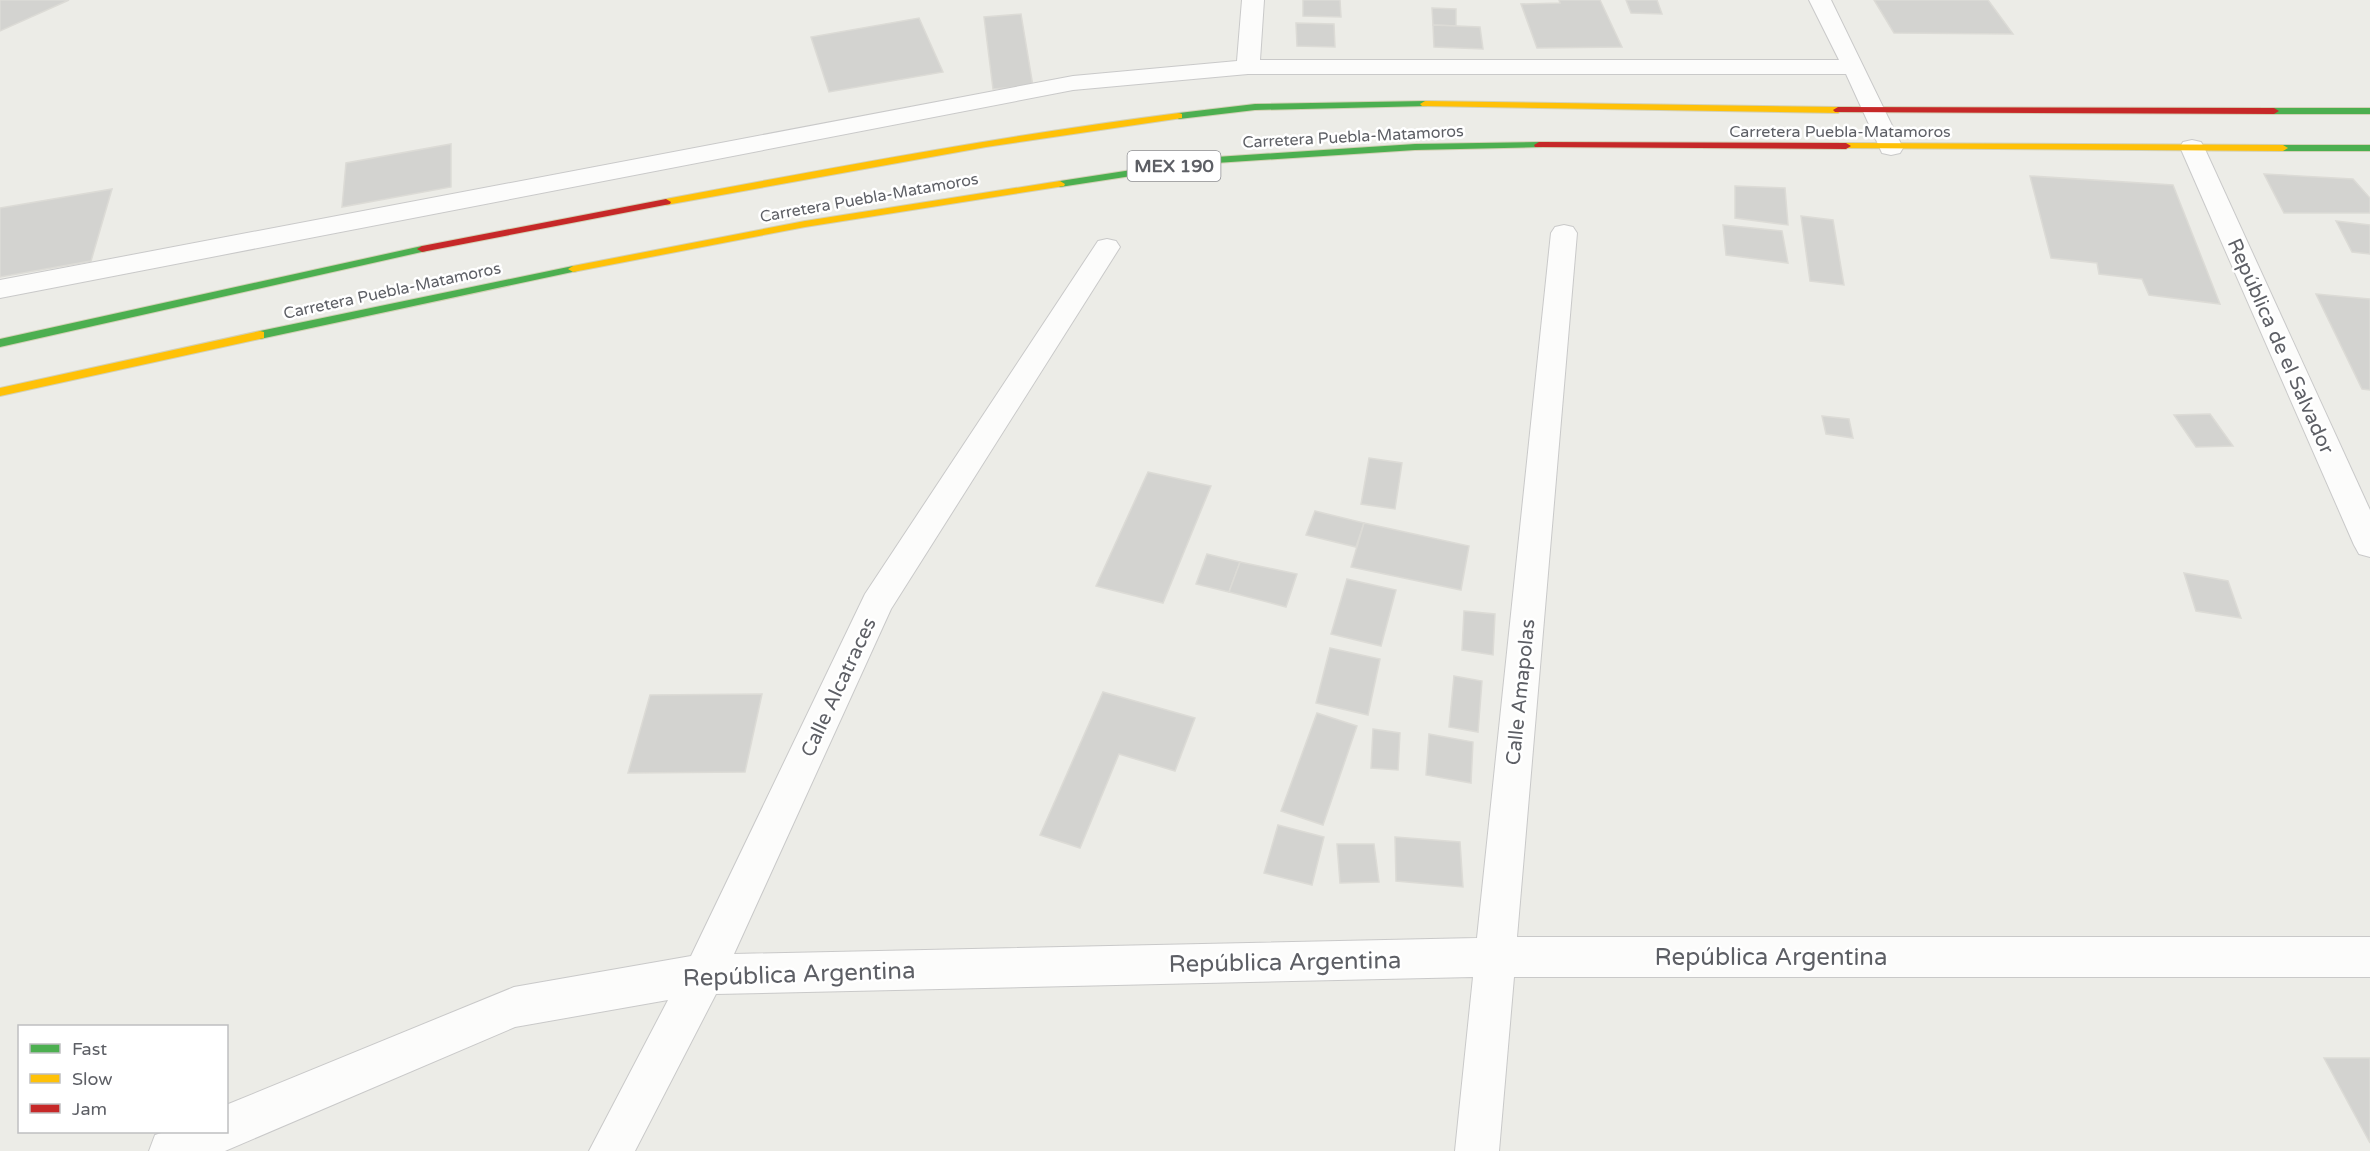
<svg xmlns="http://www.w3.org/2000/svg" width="2370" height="1151" font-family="'Varela Round',sans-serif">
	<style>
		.building { fill: #d3d3d0; stroke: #dcdbd6; stroke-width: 1.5 }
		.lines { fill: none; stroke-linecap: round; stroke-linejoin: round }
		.street-casing { stroke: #c9c9c9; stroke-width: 2 }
		.fast-casing { stroke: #d3d1b6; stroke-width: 2 }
		.slow-casing { stroke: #d3d1b6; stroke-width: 2 }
		.jam-casing { stroke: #d3d1b6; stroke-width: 2 }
		.street { fill: #fcfcfb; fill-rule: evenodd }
		.fast { fill: #4caf50; fill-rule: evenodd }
		.slow { fill: #ffc107; fill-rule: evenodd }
		.jam { fill: #c62828; fill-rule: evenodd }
		.labels { text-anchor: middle; stroke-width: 5; stroke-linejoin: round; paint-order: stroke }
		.far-street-label { font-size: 16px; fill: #5d5f65; stroke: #fff }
		.shield { fill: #fff; stroke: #8e8f93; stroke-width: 1.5 }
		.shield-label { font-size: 18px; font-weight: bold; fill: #5d5f65 }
		.street-label { font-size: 20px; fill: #5d5f65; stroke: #fff }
		.near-street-label { font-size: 24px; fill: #5d5f65; stroke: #fff }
	</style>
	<rect width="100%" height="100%" fill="#ecece7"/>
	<!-- building -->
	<g class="building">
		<path d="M 0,0 L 69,0 L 0,31 Z"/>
		<path d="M 1303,0 L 1340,0 L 1341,17 L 1303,16 Z"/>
		<path d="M 1559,0 L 1600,0 L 1622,47 L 1537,48 L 1521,4 L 1560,3 Z"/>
		<path d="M 1626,0 L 1657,0 L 1662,14 L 1631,13 Z"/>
		<path d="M 1874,0 L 1988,0 L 2013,34 L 1894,33 Z"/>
		<path d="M 1432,8 L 1456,9 L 1456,26 L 1433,25 Z"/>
		<path d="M 1021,14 L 1033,86 L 993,89 L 984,17 Z"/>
		<path d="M 919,18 L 943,72 L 829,92 L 811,37 Z"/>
		<path d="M 1296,23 L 1334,24 L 1335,47 L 1297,46 Z"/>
		<path d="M 1433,25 L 1480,27 L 1483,49 L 1434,47 Z"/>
		<path d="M 451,144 L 451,187 L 342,207 L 346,163 Z"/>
		<path d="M 2264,174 L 2353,179 L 2370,198 L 2370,213 L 2284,213 Z"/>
		<path d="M 2030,176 L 2173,185 L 2220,304 L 2149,295 L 2142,279 L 2099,274 L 2097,263 L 2051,258 Z"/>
		<path d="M 1735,186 L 1785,188 L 1788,225 L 1735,218 Z"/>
		<path d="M 112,189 L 91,261 L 0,277 L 0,208 Z"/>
		<path d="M 1801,216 L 1833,220 L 1844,285 L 1810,281 Z"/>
		<path d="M 2336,221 L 2370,225 L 2370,254 L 2352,252 Z"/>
		<path d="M 1723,225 L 1782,231 L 1788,263 L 1726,255 Z"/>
		<path d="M 2316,294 L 2370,299 L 2370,390 L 2362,389 Z"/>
		<path d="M 2210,414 L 2233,446 L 2196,447 L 2174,415 Z"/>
		<path d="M 1822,416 L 1849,419 L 1853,438 L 1826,434 Z"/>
		<path d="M 1369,458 L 1402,463 L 1395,509 L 1361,504 Z"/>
		<path d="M 1148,472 L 1211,486 L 1163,603 L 1096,586 Z"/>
		<path d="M 1315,511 L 1364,523 L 1356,547 L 1306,535 Z"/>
		<path d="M 1364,523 L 1469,546 L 1461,590 L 1351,567 Z"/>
		<path d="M 1207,554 L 1240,562 L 1229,592 L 1196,584 Z"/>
		<path d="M 1240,562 L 1297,574 L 1286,607 L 1229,592 Z"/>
		<path d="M 2184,573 L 2228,581 L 2241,618 L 2196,611 Z"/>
		<path d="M 1347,579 L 1396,590 L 1381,646 L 1331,634 Z"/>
		<path d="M 1464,611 L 1495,614 L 1493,655 L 1462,650 Z"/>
		<path d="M 1330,648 L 1380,659 L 1368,715 L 1316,703 Z"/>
		<path d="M 1454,676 L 1482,681 L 1478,732 L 1449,727 Z"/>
		<path d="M 1103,692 L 1195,718 L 1175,771 L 1119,754 L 1080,848 L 1040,835 Z"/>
		<path d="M 762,694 L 745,772 L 628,773 L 650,695 Z"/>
		<path d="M 1317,713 L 1357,726 L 1323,825 L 1281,811 Z"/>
		<path d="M 1373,729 L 1400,733 L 1398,770 L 1371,768 Z"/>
		<path d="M 1429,734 L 1473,742 L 1471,783 L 1426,775 Z"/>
		<path d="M 1278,825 L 1324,837 L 1312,885 L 1264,873 Z"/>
		<path d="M 1395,837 L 1460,842 L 1463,887 L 1396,881 Z"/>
		<path d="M 1337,844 L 1374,844 L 1379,882 L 1340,883 Z"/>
		<path d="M 2324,1058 L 2370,1058 L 2370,1143 Z"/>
	</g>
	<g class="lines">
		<defs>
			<g id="street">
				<path d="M 1242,0 L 1264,0 L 1260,60 L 1839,60 L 1809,0 L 1831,0 L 1903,148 L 1900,153 L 1891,155 L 1882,153 L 1846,74 L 1248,74 L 1073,90 L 0,298 L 0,280 L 1073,76 L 1237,61 Z"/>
				<path d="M 2192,140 L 2201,142 L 2204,147 L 2370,510 L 2370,557 L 2359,554 L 2354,545 L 2180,147 L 2183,142 Z"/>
				<path d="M 1564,225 L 1573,227 L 1577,233 L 1517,937 L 2370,937 L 2370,977 L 1514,977 L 1499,1151 L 1455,1151 L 1473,977 L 716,994 L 635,1151 L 589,1151 L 668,1000 L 515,1027 L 225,1151 L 149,1151 L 155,1135 L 164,1132 L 226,1132 L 226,1105 L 514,987 L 691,956 L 865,594 L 1098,241 L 1107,239 L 1116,241 L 1120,247 L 891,609 L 734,954 L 1477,938 L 1551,233 L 1555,227 Z"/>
			</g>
			<g id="fast">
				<path d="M 1425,101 L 1430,104 L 1428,106 L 1255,110 L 1179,119 L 1174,116 L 1179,113 L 1255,104 Z"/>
				<path d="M 2370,108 L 2370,114 L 2274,114 L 2269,111 L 2274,108 Z"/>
				<path d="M 1539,142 L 1543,143 L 1543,147 L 1415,150 L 1216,163 L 1060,187 L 1055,184 L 1060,181 L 1216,157 L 1415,144 Z"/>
				<path d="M 2370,145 L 2370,151 L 2283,151 L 2278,148 L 2283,145 Z"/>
				<path d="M 422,246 L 426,247 L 426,251 L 0,347 L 0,339 Z"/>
				<path d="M 573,266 L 577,267 L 577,271 L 260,339 L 254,335 L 260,331 Z"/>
			</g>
			<g id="slow">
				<path d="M 1425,101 L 1838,107 L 1843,110 L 1838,113 L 1422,106 L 1420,104 Z"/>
				<path d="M 1179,113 L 1182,114 L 1182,118 L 986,147 L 666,205 L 661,202 L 666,199 C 837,167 1007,135 1179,113 Z"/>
				<path d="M 1846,143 L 2283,145 L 2288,148 L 2283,151 L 1842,148 L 1841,146 Z"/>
				<path d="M 1060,181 L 1065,184 L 1064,186 L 805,227 L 573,272 L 568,269 L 573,266 L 805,221 Z"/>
				<path d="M 260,331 L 264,332 L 264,338 L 0,396 L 0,388 Z"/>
			</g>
			<g id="jam">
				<path d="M 1838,107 L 2274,108 L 2279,111 L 2274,114 L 1835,112 L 1833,110 Z"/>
				<path d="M 1539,142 L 1846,143 L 1851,146 L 1846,149 L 1535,147 L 1534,145 Z"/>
				<path d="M 666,199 L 671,202 L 670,204 L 422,252 L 417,249 L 422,246 Z"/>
			</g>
		</defs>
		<!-- street casing -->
		<use href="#street" class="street-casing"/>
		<!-- fast casing -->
		<use href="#fast" class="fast-casing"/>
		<!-- slow casing -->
		<use href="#slow" class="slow-casing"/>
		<!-- jam casing -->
		<use href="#jam" class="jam-casing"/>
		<!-- street -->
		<use href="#street" class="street"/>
		<!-- fast -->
		<use href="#fast" class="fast"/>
		<!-- slow -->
		<use href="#slow" class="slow"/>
		<!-- jam -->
		<use href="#jam" class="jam"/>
	</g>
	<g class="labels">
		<!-- far-street labels -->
		<g class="far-street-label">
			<text x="1840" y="137">Carretera Puebla-Matamoros</text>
			<text transform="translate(1353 136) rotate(-3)" y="6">Carretera Puebla-Matamoros</text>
			<text transform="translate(869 197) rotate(-10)" y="6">Carretera Puebla-Matamoros</text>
			<text transform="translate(392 290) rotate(-12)" y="6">Carretera Puebla-Matamoros</text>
		</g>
		<!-- shield labels -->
		<rect class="shield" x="1127.5" y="151" width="93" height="30" rx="4.5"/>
		<g class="shield-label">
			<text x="1174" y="172">MEX 190</text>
		</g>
		<!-- street labels -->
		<g class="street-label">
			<text transform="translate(2281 346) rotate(66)" y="7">República de el Salvador</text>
			<text transform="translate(838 687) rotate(-65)" y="7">Calle Alcatraces</text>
			<text transform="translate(1520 692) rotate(-84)" y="7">Calle Amapolas</text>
		</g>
		<!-- near-street labels -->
		<g class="near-street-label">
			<text x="1771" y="965">República Argentina</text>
			<text transform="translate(1285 962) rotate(-1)" y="8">República Argentina</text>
			<text transform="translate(799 974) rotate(-2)" y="8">República Argentina</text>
		</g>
	</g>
	<!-- legend -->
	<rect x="18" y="1025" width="210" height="108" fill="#ffffff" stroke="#bebfc1" stroke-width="1.5"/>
	<rect x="30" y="1044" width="30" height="9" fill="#4caf50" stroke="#bebfc1" stroke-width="1.5"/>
	<text x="72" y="1055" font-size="18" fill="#5d5f65">Fast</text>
	<rect x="30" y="1074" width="30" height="9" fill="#ffc107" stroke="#bebfc1" stroke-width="1.5"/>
	<text x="72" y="1085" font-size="18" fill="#5d5f65">Slow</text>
	<rect x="30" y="1104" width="30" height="9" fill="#c62828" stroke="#bebfc1" stroke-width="1.5"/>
	<text x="72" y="1115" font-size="18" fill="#5d5f65">Jam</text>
</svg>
